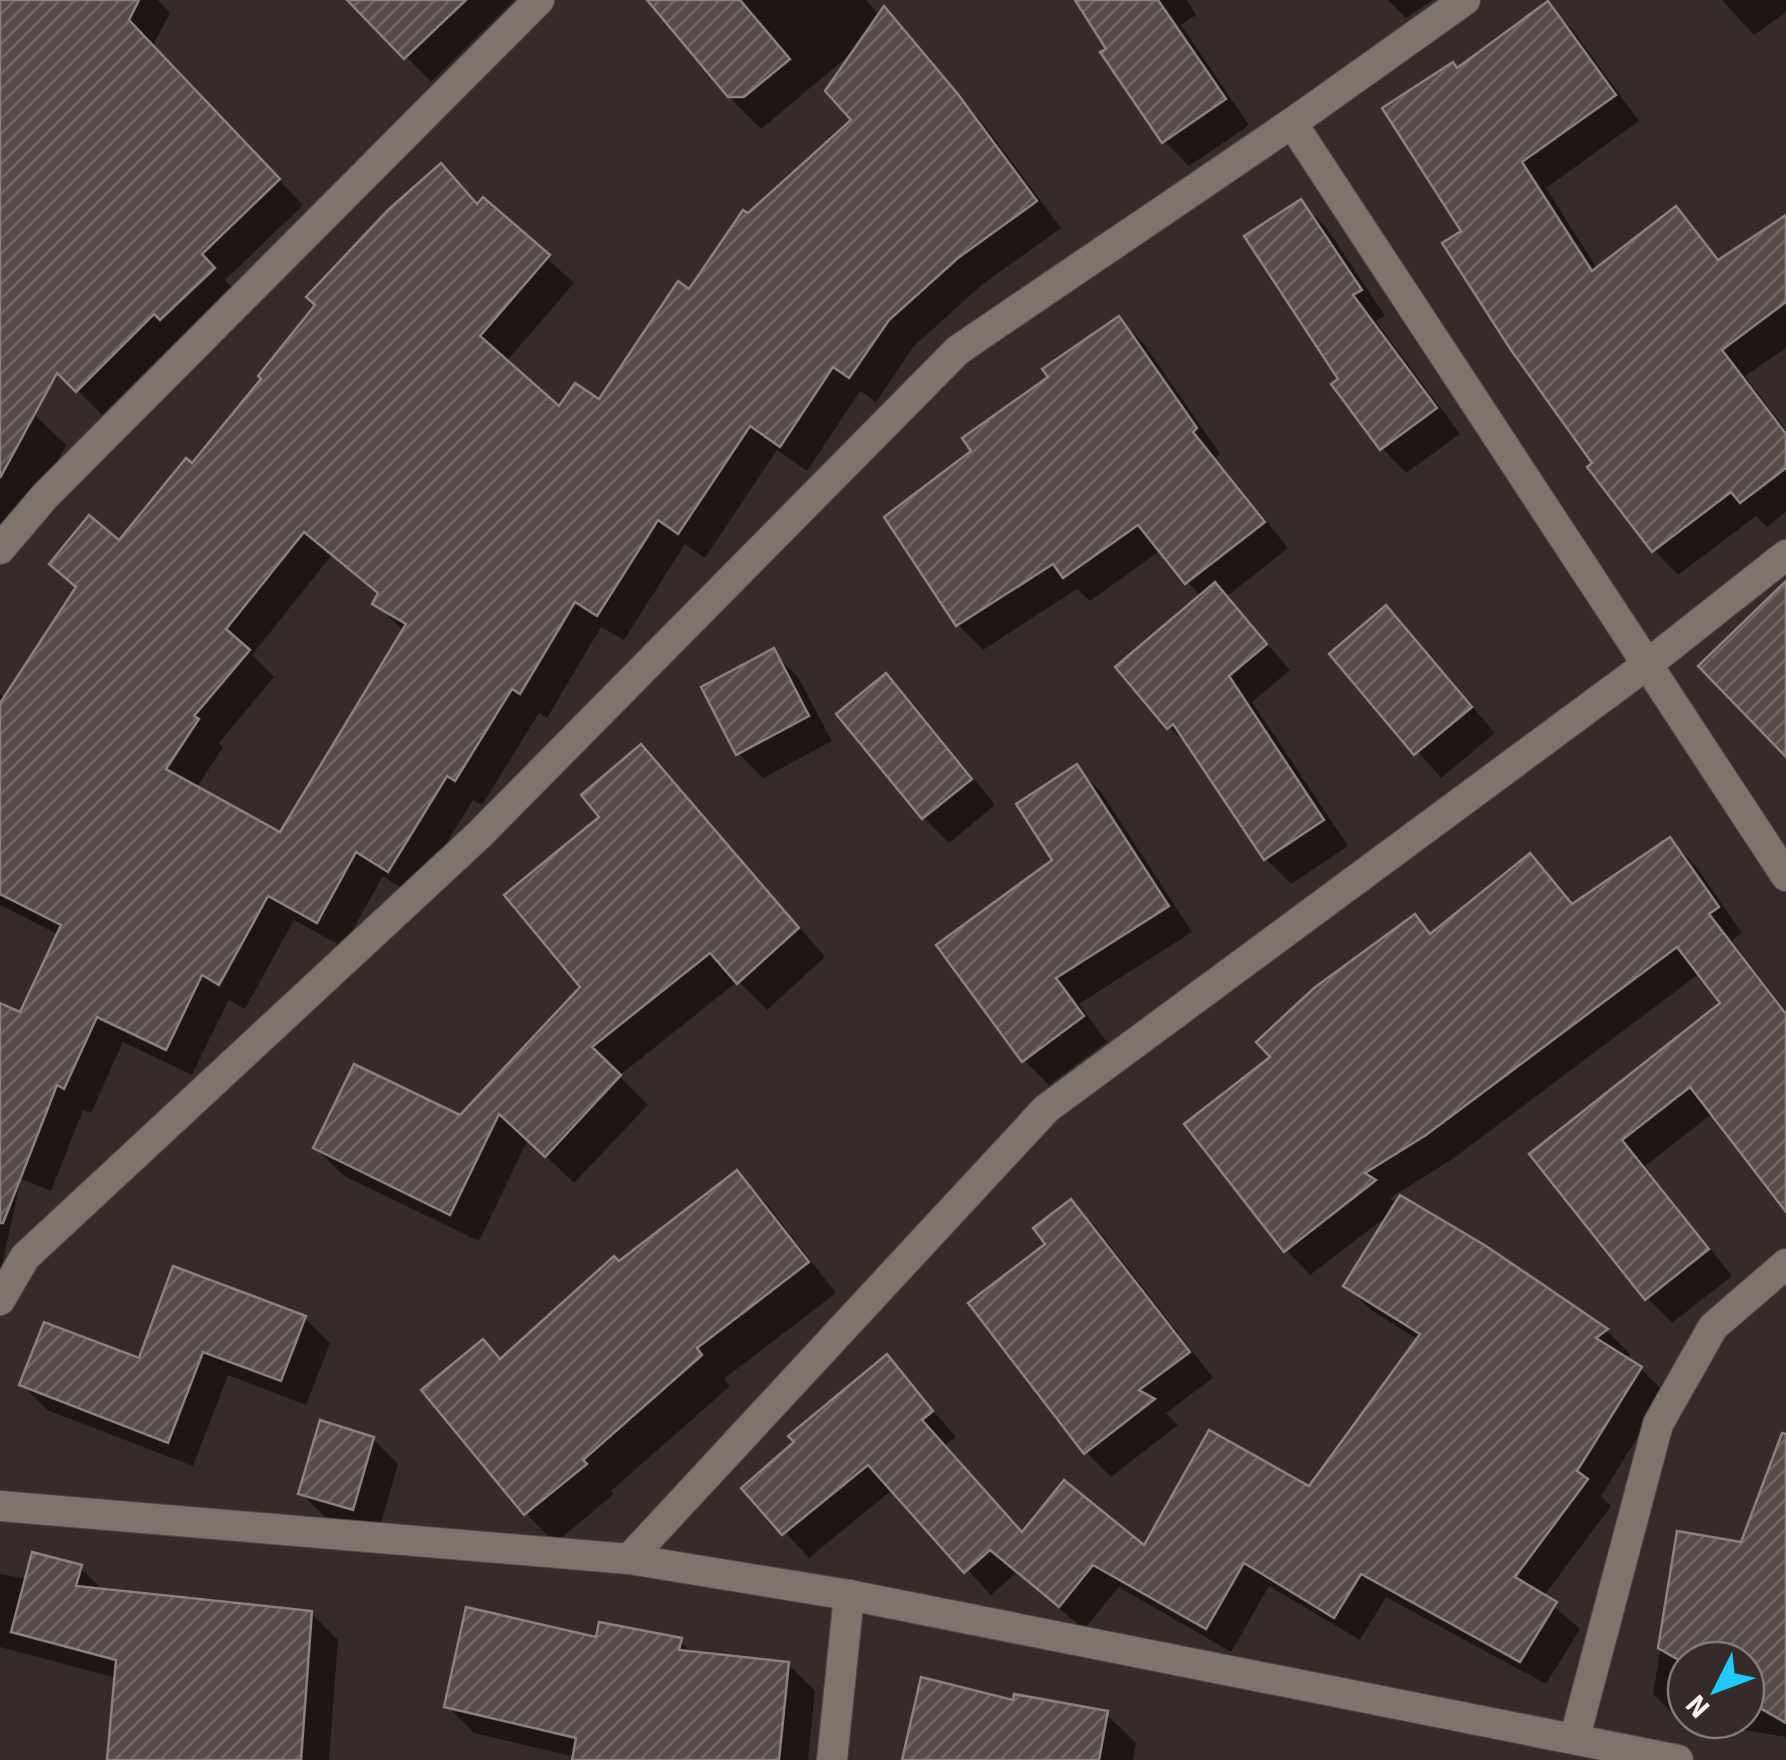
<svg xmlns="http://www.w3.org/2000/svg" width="1786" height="1760" font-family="Signika,sans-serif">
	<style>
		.shadow { fill: #0007; fill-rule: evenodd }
		.building { fill: url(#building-hatch); stroke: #8b817d; stroke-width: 2.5; fill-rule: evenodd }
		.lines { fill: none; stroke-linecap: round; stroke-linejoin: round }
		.street-casing { stroke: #514a47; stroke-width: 32 }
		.street { stroke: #7d736f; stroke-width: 30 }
	</style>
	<defs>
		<pattern id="building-hatch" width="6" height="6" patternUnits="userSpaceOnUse" patternTransform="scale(2.5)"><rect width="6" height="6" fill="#544c48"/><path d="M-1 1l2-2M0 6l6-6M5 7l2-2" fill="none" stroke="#6d6663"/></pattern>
	</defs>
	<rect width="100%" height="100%" fill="#342c29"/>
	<!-- shadow -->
	<g class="shadow">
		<path d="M 0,0 L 158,0 L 170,13 L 152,47 L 303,205 L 225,280 L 238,295 L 187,343 L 181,337 L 102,415 L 0,311 Z"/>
		<path d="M 351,0 L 514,0 L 431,82 Z"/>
		<path d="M 661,0 L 866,0 L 880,16 L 884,10 L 982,122 L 1061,228 L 984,283 L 914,346 L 876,402 L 860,391 L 807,471 L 777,450 L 705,558 L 685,544 L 624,640 L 601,627 L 547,718 L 539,713 L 482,805 L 473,800 L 414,896 L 383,876 L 343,947 L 294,920 L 245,1009 L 229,1000 L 192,1075 L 123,1042 L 91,1113 L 83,1110 L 51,1191 L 21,1179 L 0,1274 L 0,1006 L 21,1015 L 59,935 L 0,905 L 0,694 L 6,698 L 78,589 L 52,563 L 120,543 L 192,466 L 483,201 L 574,283 L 506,362 L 560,410 L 600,402 L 748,216 L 854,121 L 854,51 L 761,129 L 736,104 L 655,6 ZM 331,556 L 380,596 L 375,603 L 404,631 L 281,836 L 196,789 L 223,747 L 219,743 L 274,677 L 252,655 Z"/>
		<path d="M 1078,0 L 1187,0 L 1196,15 L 1181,25 L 1249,125 L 1189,166 L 1164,141 Z"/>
		<path d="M 1388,0 L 1433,0 L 1406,18 Z"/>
		<path d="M 1722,0 L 1786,0 L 1786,12 L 1754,35 Z"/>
		<path d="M 1548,4 L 1572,29 L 1639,121 L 1546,188 L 1598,270 L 1676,210 L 1721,261 L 1786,218 L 1786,348 L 1745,376 L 1786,430 L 1786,512 L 1767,527 L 1756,516 L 1678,575 L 1654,550 L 1596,463 L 1464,232 L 1458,70 Z"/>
		<path d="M 1301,202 L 1326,227 L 1385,316 L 1376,321 L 1460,434 L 1406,473 L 1382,448 L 1342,380 Z"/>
		<path d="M 1119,319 L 1144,344 L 1220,454 L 1216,458 L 1288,548 L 1226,597 L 1290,670 L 1252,702 L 1348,846 L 1291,884 L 1266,859 L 1195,752 L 1169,727 L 1201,597 L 1161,550 L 1090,601 L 1077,589 L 983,650 L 958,625 L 975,451 Z"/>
		<path d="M 0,395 L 34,414 L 66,445 L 27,518 L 13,510 L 0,532 Z"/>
		<path d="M 1386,608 L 1495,733 L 1441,778 L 1332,654 Z"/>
		<path d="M 773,652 L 798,677 L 832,741 L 763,778 L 738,753 Z"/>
		<path d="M 886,676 L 911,701 L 995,805 L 949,843 L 924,818 L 839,714 Z"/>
		<path d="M 641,747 L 669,775 L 825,957 L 767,1010 L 738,981 L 619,1076 L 648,1105 L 574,1183 L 528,1139 L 479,1241 L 344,1176 L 316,1148 L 460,1118 L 583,988 L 603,817 Z"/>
		<path d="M 1076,767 L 1101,792 L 1192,932 L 1079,1004 L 1107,1042 L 1049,1085 L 1024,1060 L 1056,860 Z"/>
		<path d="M 1670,840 L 1695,865 L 1742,933 L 1732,940 L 1786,1011 L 1786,1204 L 1713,1113 L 1645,1166 L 1732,1276 L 1672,1323 L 1647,1298 L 1533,1154 L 1724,1003 L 1700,973 L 1451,1160 L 1390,1198 L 1397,1204 L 1484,1249 L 1607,1331 L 1631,1355 L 1625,1359 L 1641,1369 L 1665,1393 L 1601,1496 L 1611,1506 L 1543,1597 L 1580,1629 L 1546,1684 L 1386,1597 L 1360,1640 L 1269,1586 L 1231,1652 L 1119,1587 L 1084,1629 L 1016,1573 L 991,1595 L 893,1489 L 809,1558 L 745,1488 L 887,1358 L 956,1437 L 944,1446 L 1024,1534 L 1144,1548 L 1309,1490 L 1419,1340 L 1371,1310 L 1346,1286 L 1391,1213 L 1310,1275 L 1286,1250 L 1273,1058 L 1415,918 L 1432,935 L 1530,856 L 1574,905 Z"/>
		<path d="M 737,1173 L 766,1203 L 836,1293 L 724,1379 L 730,1386 L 611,1491 L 614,1494 L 555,1543 L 526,1513 L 425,1390 L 483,1342 L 501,1360 Z"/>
		<path d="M 1071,1203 L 1096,1227 L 1213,1378 L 1166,1413 L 1178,1425 L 1111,1477 L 1086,1452 L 1049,1244 Z"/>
		<path d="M 305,1318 L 330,1343 L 306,1405 L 228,1375 L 193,1466 L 47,1410 L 22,1385 L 140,1362 Z"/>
		<path d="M 373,1439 L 398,1464 L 378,1533 L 326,1518 L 301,1493 Z"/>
		<path d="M 1786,1486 L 1786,1737 L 1678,1719 L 1653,1694 L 1671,1586 L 1742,1545 ZM 1686,1660 L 1746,1660 L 1746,1720 L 1686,1720 Z"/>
		<path d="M 80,1568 L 105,1592 L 311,1613 L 338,1640 L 329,1760 L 109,1760 L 117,1678 L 0,1647 L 0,1574 L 27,1579 Z"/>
		<path d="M 598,1640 L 680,1641 L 693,1654 L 788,1664 L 815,1691 L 808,1760 L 577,1760 L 575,1757 L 474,1733 L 447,1706 Z"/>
		<path d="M 1015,1703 L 1106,1714 L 1136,1743 L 1133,1760 L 904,1760 Z"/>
	</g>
	<!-- building -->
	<g class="building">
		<path d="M 0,0 L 139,0 L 129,20 L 280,179 L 202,254 L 215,268 L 160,320 L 154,314 L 76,392 L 57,373 L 0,478 Z"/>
		<path d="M 347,0 L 466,0 L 404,59 Z"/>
		<path d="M 647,0 L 740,0 L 790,59 L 744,97 L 728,97 Z"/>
		<path d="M 1075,0 L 1158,0 L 1226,99 L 1162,143 L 1100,52 L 1106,49 Z"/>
		<path d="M 1548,1 L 1616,95 L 1522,162 L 1592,271 L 1676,206 L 1718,260 L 1786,215 L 1786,302 L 1722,350 L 1786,434 L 1786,468 L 1740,503 L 1731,492 L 1652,552 L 1587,467 L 1592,463 L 1511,350 L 1442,243 L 1461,231 L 1382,108 L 1453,62 L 1457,68 Z"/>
		<path d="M 884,6 L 957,93 L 1037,201 L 958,258 L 889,320 L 849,378 L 833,367 L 780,447 L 750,426 L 678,534 L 658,520 L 597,616 L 575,602 L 520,694 L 512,689 L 455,781 L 447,776 L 388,872 L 356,852 L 317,923 L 268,896 L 219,985 L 202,975 L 166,1050 L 97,1017 L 64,1089 L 57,1085 L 3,1223 L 0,1223 L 0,1003 L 20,1012 L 61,925 L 0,894 L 0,703 L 76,587 L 49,564 L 89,515 L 119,540 L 186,458 L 192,463 L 261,379 L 258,376 L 315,305 L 306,297 L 388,210 L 441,163 L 477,204 L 483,197 L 550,255 L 480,336 L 559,406 L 575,383 L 599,399 L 678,281 L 689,289 L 743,210 L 748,213 L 851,120 L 825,91 ZM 304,532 L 378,593 L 372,604 L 406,624 L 280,832 L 166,769 L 199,719 L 194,716 L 250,650 L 226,629 Z"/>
		<path d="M 1301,199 L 1362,290 L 1353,295 L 1437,408 L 1380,450 L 1331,384 L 1338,379 L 1244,236 Z"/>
		<path d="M 1119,316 L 1197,428 L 1193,432 L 1265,522 L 1185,584 L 1138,525 L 1063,578 L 1053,564 L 956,626 L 884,517 L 971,451 L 962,438 L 1048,377 L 1042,369 Z"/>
		<path d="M 1786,581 L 1786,757 L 1698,666 Z"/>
		<path d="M 1215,582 L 1267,644 L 1229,676 L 1324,820 L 1264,860 L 1173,724 L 1167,729 L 1115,667 Z"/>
		<path d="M 1386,605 L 1472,707 L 1414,755 L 1329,654 Z"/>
		<path d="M 774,648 L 809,716 L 736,755 L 701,687 Z"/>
		<path d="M 886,673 L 972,779 L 922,819 L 836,714 Z"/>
		<path d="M 641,744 L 799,928 L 737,984 L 710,953 L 592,1047 L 621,1075 L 545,1157 L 499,1114 L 450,1215 L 313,1148 L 354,1064 L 460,1115 L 580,987 L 504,895 L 599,817 L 581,795 Z"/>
		<path d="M 1077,764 L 1169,906 L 1056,978 L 1084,1016 L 1022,1062 L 936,945 L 1052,860 L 1016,804 Z"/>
		<path d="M 1670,837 L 1719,907 L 1709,914 L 1786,1014 L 1786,1212 L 1690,1087 L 1622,1140 L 1709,1249 L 1645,1300 L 1529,1154 L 1720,1003 L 1677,947 L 1426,1135 L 1365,1173 L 1376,1180 L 1284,1252 L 1184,1124 L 1270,1057 L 1256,1042 L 1314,988 L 1415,914 L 1430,934 L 1530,853 L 1572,904 Z"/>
		<path d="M 737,1170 L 809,1262 L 697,1348 L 702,1355 L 583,1460 L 587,1464 L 524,1515 L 421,1390 L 483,1339 L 500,1359 L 614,1256 L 619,1261 Z"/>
		<path d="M 1400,1195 L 1486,1246 L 1608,1329 L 1596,1338 L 1642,1367 L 1577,1471 L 1588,1479 L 1515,1577 L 1557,1602 L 1520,1662 L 1361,1574 L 1334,1618 L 1244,1563 L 1206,1629 L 1093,1565 L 1059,1607 L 990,1550 L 964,1573 L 868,1465 L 782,1535 L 741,1488 L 794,1442 L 788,1436 L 887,1354 L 933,1411 L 922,1420 L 1022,1532 L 1064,1480 L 1144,1545 L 1209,1430 L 1309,1486 L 1420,1334 L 1343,1286 Z"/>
		<path d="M 1071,1199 L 1190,1352 L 1139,1390 L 1155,1399 L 1084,1454 L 968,1303 L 1045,1244 L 1033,1228 Z"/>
		<path d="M 173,1266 L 306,1316 L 281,1381 L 203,1352 L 168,1443 L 19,1385 L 44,1322 L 139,1358 Z"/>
		<path d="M 320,1420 L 374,1437 L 353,1510 L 298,1494 Z"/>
		<path d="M 1782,1433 L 1786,1434 L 1786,1723 L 1746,1700 L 1746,1660 L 1686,1660 L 1686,1664 L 1658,1648 L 1677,1531 L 1741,1542 Z"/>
		<path d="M 32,1552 L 82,1565 L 76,1586 L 312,1611 L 301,1760 L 107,1760 L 116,1660 L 11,1632 Z"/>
		<path d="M 466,1607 L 596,1637 L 599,1622 L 682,1638 L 679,1650 L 789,1662 L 779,1760 L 572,1760 L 576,1738 L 444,1707 Z"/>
		<path d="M 921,1677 L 1013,1700 L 1014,1694 L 1108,1711 L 1099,1760 L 902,1760 Z"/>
	</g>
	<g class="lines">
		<defs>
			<g id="street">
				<path d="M 1292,123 L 1786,876"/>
				<path d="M 0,549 L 45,496 L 539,0"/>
				<path d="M 0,1300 L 25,1257 L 479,835 L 958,350 L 1292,123 L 1465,0"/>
				<path d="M 0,1506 L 629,1559 L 849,1595 L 1678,1760"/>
				<path d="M 629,1559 L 1046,1109 L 1649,663 L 1786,555"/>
				<path d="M 1575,1737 L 1658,1424 L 1713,1327 L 1786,1264"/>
				<path d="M 832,1760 L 849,1595"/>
			</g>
		</defs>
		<!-- street casing -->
		<use href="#street" class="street-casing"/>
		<!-- street -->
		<use href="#street" class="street"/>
	</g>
	<!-- north arrow -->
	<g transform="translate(1716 1690) rotate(228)"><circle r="48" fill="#342c29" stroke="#827c79" stroke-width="2.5"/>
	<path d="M0-8L18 38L0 25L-18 38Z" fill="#23c9fe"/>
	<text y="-15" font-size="28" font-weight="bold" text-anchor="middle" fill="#f8f3f1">N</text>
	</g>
</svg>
